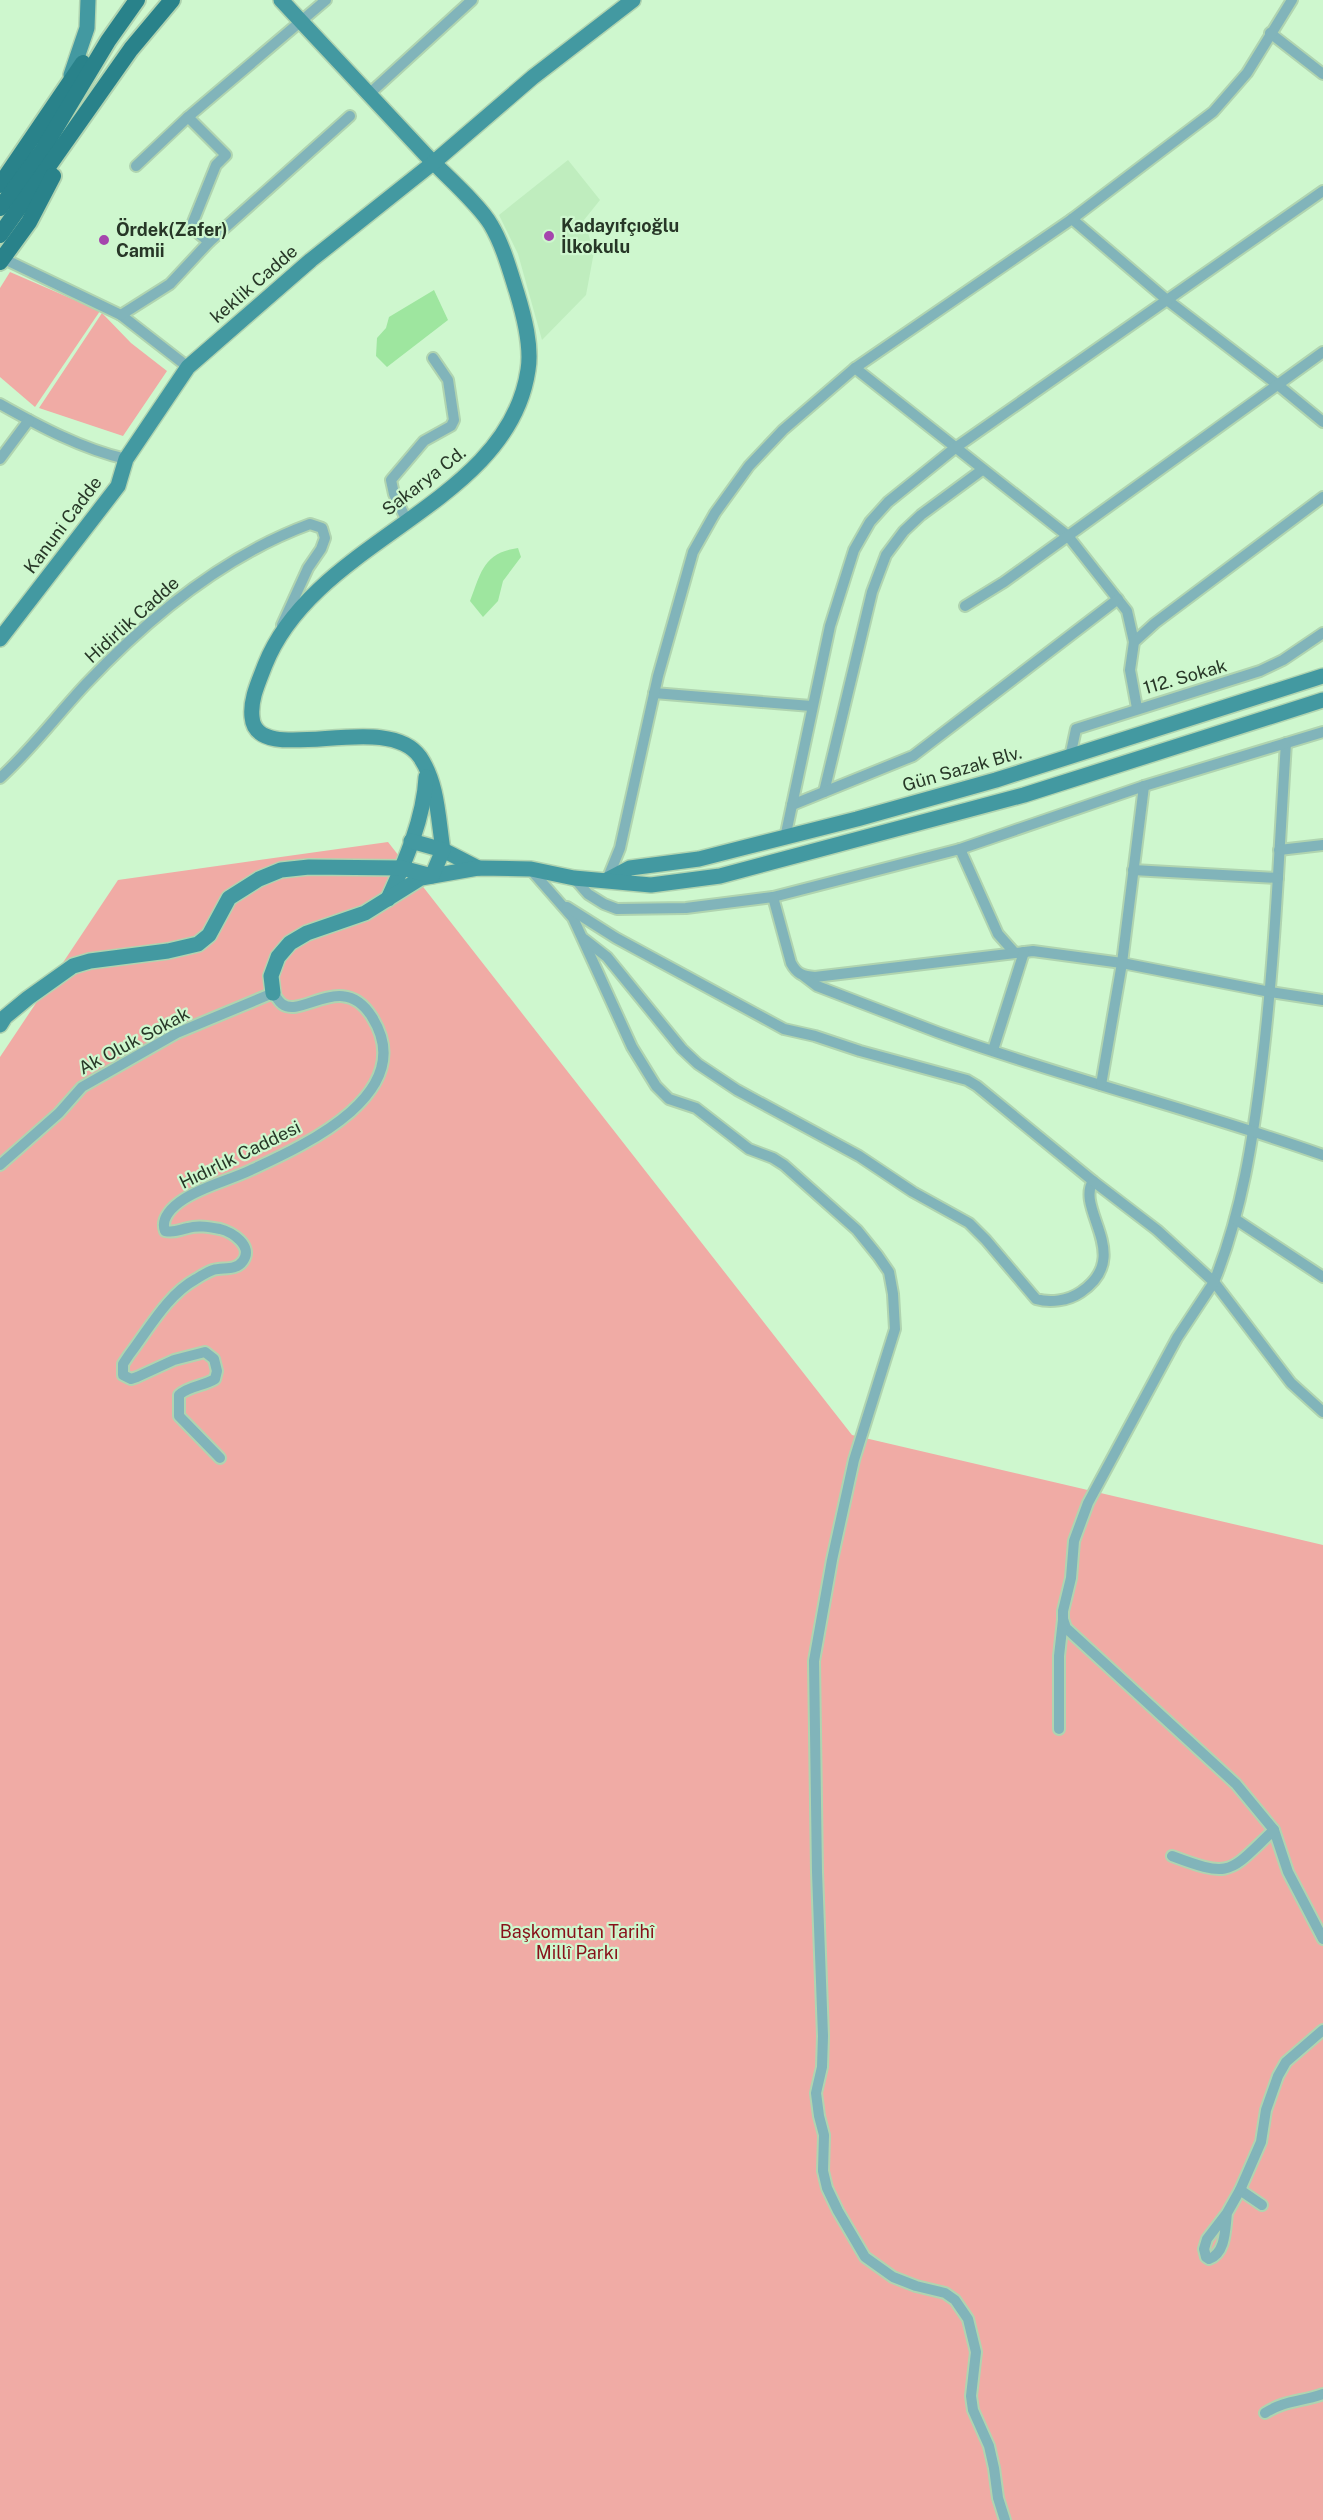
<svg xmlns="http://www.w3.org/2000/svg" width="1323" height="2520" font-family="'Public Sans',sans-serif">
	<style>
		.built { fill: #bfedbe }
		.green { fill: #f0aba5 }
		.water { fill: #9ee69f }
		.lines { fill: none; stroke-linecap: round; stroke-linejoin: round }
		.street-casing { stroke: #b0d4b0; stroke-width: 14 }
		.secondary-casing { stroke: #b0d4b0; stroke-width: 18 }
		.primary-casing { stroke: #b0d4b0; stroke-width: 20 }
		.street { stroke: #81b4ba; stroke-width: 10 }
		.secondary { stroke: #4399a1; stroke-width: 15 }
		.primary { stroke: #29828a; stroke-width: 16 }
		.poi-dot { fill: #a545ad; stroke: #cef7ce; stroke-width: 2 }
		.labels { text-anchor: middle; stroke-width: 4.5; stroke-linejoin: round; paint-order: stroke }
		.poi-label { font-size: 18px; font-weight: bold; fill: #273727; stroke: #cef7ce; text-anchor: start }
		.street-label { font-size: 18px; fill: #273727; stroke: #cef7ce }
		.park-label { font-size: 18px; fill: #88111a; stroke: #cef7ce }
	</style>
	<rect width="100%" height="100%" fill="#cef7ce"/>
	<!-- built -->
	<path class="built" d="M 568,160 L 600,200 L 584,220 L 594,252 L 586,295 L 542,340 L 518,254 L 499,215 Z"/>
	<!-- green -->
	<g class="green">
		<path d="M 10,272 L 100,311 L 35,407 L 0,377 L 0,288 Z"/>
		<path d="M 102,313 L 131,343 L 167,371 L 123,436 L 39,408 Z"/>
		<path d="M 388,842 L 852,1435 L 1323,1545 L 1323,2520 L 0,2520 L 0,1057 L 118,880 Z"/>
	</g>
	<!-- water -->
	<g class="water">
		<path d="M 434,290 L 448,320 L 387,367 L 376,356 L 377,338 L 386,328 L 389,317 Z"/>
		<path d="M 518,548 L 521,557 L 503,581 L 498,601 L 483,617 L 470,601 C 481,573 483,553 518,548 Z"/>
	</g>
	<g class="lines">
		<defs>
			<g id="street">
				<path d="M 1270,33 L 1323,74"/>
				<path d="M 368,95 L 472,0"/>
				<path d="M 188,117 L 226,155 L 216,165 L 191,227 L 209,242"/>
				<path d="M 136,166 L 188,117 L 326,0"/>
				<path d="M 1072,219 L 1167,300 L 1278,385 L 1323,422"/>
				<path d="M 2,258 L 121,315 L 188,367"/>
				<path d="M 121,315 L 170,284 L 209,242 L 350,116"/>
				<path d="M 855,368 L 1068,536 L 1127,611 L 1134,642"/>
				<path d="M 0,404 C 39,426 82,449 126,459"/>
				<path d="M 0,459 L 29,420"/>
				<path d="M 407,521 L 394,494 L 391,480 L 424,441 L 451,426 L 454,420 L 448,380 L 433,358"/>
				<path d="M 965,606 L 1004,582 L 1323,352"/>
				<path d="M 654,693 L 811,706"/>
				<path d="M 1137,708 L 1130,670 L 1134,642 L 1155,623 L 1323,497"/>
				<path d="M 1286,743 C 1279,851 1275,958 1262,1065 C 1253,1140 1242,1212 1214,1282 L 1291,1383 L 1323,1412"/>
				<path d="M 1070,757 L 1076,729 L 1260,671 L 1283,660 L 1323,633"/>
				<path d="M 0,778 C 31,750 57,715 86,684 C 149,617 223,556 310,524 L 322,528 L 325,538 L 321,549 L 308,568 L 282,625"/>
				<path d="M 824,792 L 872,592 L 886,555 L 904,531 L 921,515 L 982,470"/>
				<path d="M 792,805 L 913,756 L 1118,599"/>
				<path d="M 785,838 L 830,626 L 854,550 L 870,522 L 888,502 L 955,448 L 1323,191"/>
				<path d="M 960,849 L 998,934 L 1014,952"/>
				<path d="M 1279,850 L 1323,845"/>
				<path d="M 531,870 L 573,918 L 632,1047 L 656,1086 L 669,1099 L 696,1108 L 749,1149 L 773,1158 L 784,1165 L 857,1230 L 878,1256 L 889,1272 L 893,1294 L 895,1329 L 854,1460 L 832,1560 L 814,1661 L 817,1872 L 823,2036 L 822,2067 L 816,2093 L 819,2116 L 824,2135 L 823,2171 L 827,2188 L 838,2211 L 865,2257 L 893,2277 L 916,2286 L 945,2293 L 955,2300 L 968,2319 L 976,2352 L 971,2396 L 973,2410 L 989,2446 L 994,2468 L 998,2498 L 1005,2520"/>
				<path d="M 1133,870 L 1278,878"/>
				<path d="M 574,878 L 588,894 L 604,904 L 617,909 L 686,908 L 773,897 L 960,849 L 1144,786 L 1323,732"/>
				<path d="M 607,880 L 620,848 L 658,676 L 693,552 L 715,513 L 749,466 L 783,430 L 855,368 L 1072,219 L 1213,112 L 1247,73 L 1292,0"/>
				<path d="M 773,897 L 791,963 C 797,974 802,976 815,977 L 1033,951 L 1122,963 L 1270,992 L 1323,1000"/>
				<path d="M 567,907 L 616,938 L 784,1029 L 815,1036 L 860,1051 L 967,1080 L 977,1086 L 1093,1181 C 1075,1210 1134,1256 1081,1292 C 1068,1301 1050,1303 1036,1299 L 986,1240 L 969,1223 L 913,1192 L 859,1156 L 737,1090 L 698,1064 L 682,1049 L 607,957 L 584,939"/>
				<path d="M 804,976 L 817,986 C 857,1001 897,1017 937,1032 C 1064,1078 1196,1110 1323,1155"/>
				<path d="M 993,1050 L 1024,952"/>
				<path d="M 1101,1085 L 1122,963 L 1144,786"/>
				<path d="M 0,1165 L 59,1113 L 82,1087 L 177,1033 L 273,993 C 276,996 278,1001 282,1004 C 302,1019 343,970 372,1017 C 420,1093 305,1145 251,1170 C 230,1180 204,1186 184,1199 C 173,1206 160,1218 165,1231 C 175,1233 178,1230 188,1228 C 198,1225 209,1227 220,1229 C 232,1232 254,1246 243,1261 C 236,1271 223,1267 213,1270 C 207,1272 201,1276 196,1279 C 167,1295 149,1329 129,1355 L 123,1364 L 123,1375 L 131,1379 L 137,1377 L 174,1360 L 205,1352 L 214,1359 L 217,1371 L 215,1379 C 204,1386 188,1386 179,1395 L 179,1416 L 220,1458"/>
				<path d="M 1093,1181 L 1157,1230 L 1214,1282 L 1177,1338 L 1088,1503 L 1074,1541 L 1071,1578 L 1063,1611 L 1063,1619 L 1066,1628 L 1236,1784 L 1274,1830 L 1288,1872 L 1323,1939"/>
				<path d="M 1235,1219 L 1323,1277"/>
				<path d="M 1059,1729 L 1059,1656 L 1063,1620"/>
				<path d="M 1172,1856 C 1233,1879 1229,1872 1274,1830"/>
				<path d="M 1240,2190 L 1262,2205"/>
				<path d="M 1227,2213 C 1225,2229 1226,2253 1209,2259 L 1206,2257 L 1204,2249 L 1207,2239 L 1227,2213 L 1240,2190 L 1261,2142 L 1266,2110 L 1278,2076 L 1286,2062 L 1323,2030"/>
				<path d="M 1265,2413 C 1285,2400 1301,2402 1323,2394"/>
			</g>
			<g id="secondary">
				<path d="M 281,0 C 329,52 377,103 425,154 C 443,173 480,205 491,225 C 503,245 510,271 517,293 C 524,316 532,346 528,370 C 508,506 315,538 265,665 C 259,681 250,699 252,717 C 256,770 386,708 420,757 C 438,784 438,819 443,850 L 478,868"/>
				<path d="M 71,75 L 87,28 L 88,0"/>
				<path d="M 0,639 L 118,486 L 126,459 L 188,367 L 311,260 L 433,163 L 533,77 L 633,0"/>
				<path d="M 607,880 L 630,868 L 699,859 L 746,847 L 857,819 L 996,780 L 1323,676"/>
				<path d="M 388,899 C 405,862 424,818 426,777"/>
				<path d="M 273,993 L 271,976 L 278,957 L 290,943 L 307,933 L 365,913 L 421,878 L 478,868 L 531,869 L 574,878 L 651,885 L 720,876 L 1024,795 L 1323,700"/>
				<path d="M 0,1025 L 5,1017 L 28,998 L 73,966 L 90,961 L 168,951 L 198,944 L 209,935 L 229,898 L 259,879 L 281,870 L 309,867 L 402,868 L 432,876 L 443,850 L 411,841"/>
			</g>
			<g id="primary">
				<path d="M 0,185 L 83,63"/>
				<path d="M 0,208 L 42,151 L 108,41 L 137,0"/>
				<path d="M 0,235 L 131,49 L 172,0"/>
				<path d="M 0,262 L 29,222 L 53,176"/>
			</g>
		</defs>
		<!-- street casing -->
		<use href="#street" class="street-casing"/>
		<!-- secondary casing -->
		<use href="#secondary" class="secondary-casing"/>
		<!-- primary casing -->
		<use href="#primary" class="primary-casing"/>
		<!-- street -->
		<use href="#street" class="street"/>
		<!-- secondary -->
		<use href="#secondary" class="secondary"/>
		<!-- primary -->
		<use href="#primary" class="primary"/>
	</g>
	<!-- markers -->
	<g class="poi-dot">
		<circle cx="549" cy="236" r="6"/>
		<circle cx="104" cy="240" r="6"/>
	</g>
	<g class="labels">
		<!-- poi labels -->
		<g class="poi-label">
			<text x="561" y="232">Kadayıfçıoğlu<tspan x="561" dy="21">İlkokulu</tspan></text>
			<text x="116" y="236">Ördek(Zafer)<tspan x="116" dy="21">Camii</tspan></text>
		</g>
		<!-- street labels -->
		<g class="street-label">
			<text transform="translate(254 284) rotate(-41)" y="6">keklik Cadde</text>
			<text transform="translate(424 481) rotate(-38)" y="6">Sakarya Cd.</text>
			<text transform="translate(63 525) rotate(-53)" y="6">Kanuni Cadde</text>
			<text transform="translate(132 620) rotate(-42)" y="6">Hidirlik Cadde</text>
			<text transform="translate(1185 677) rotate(-16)" y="6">112. Sokak</text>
			<text transform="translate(962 769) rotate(-16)" y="6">Gün Sazak Blv.</text>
			<text transform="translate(134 1041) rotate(-28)" y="6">Ak Oluk Sokak</text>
			<text transform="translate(240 1155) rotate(-26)" y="6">Hıdırlık Caddesi</text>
		</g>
		<!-- park labels -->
		<g class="park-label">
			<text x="577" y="1938">Başkomutan Tarihî<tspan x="577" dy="21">Millî Parkı</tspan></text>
		</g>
	</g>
</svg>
